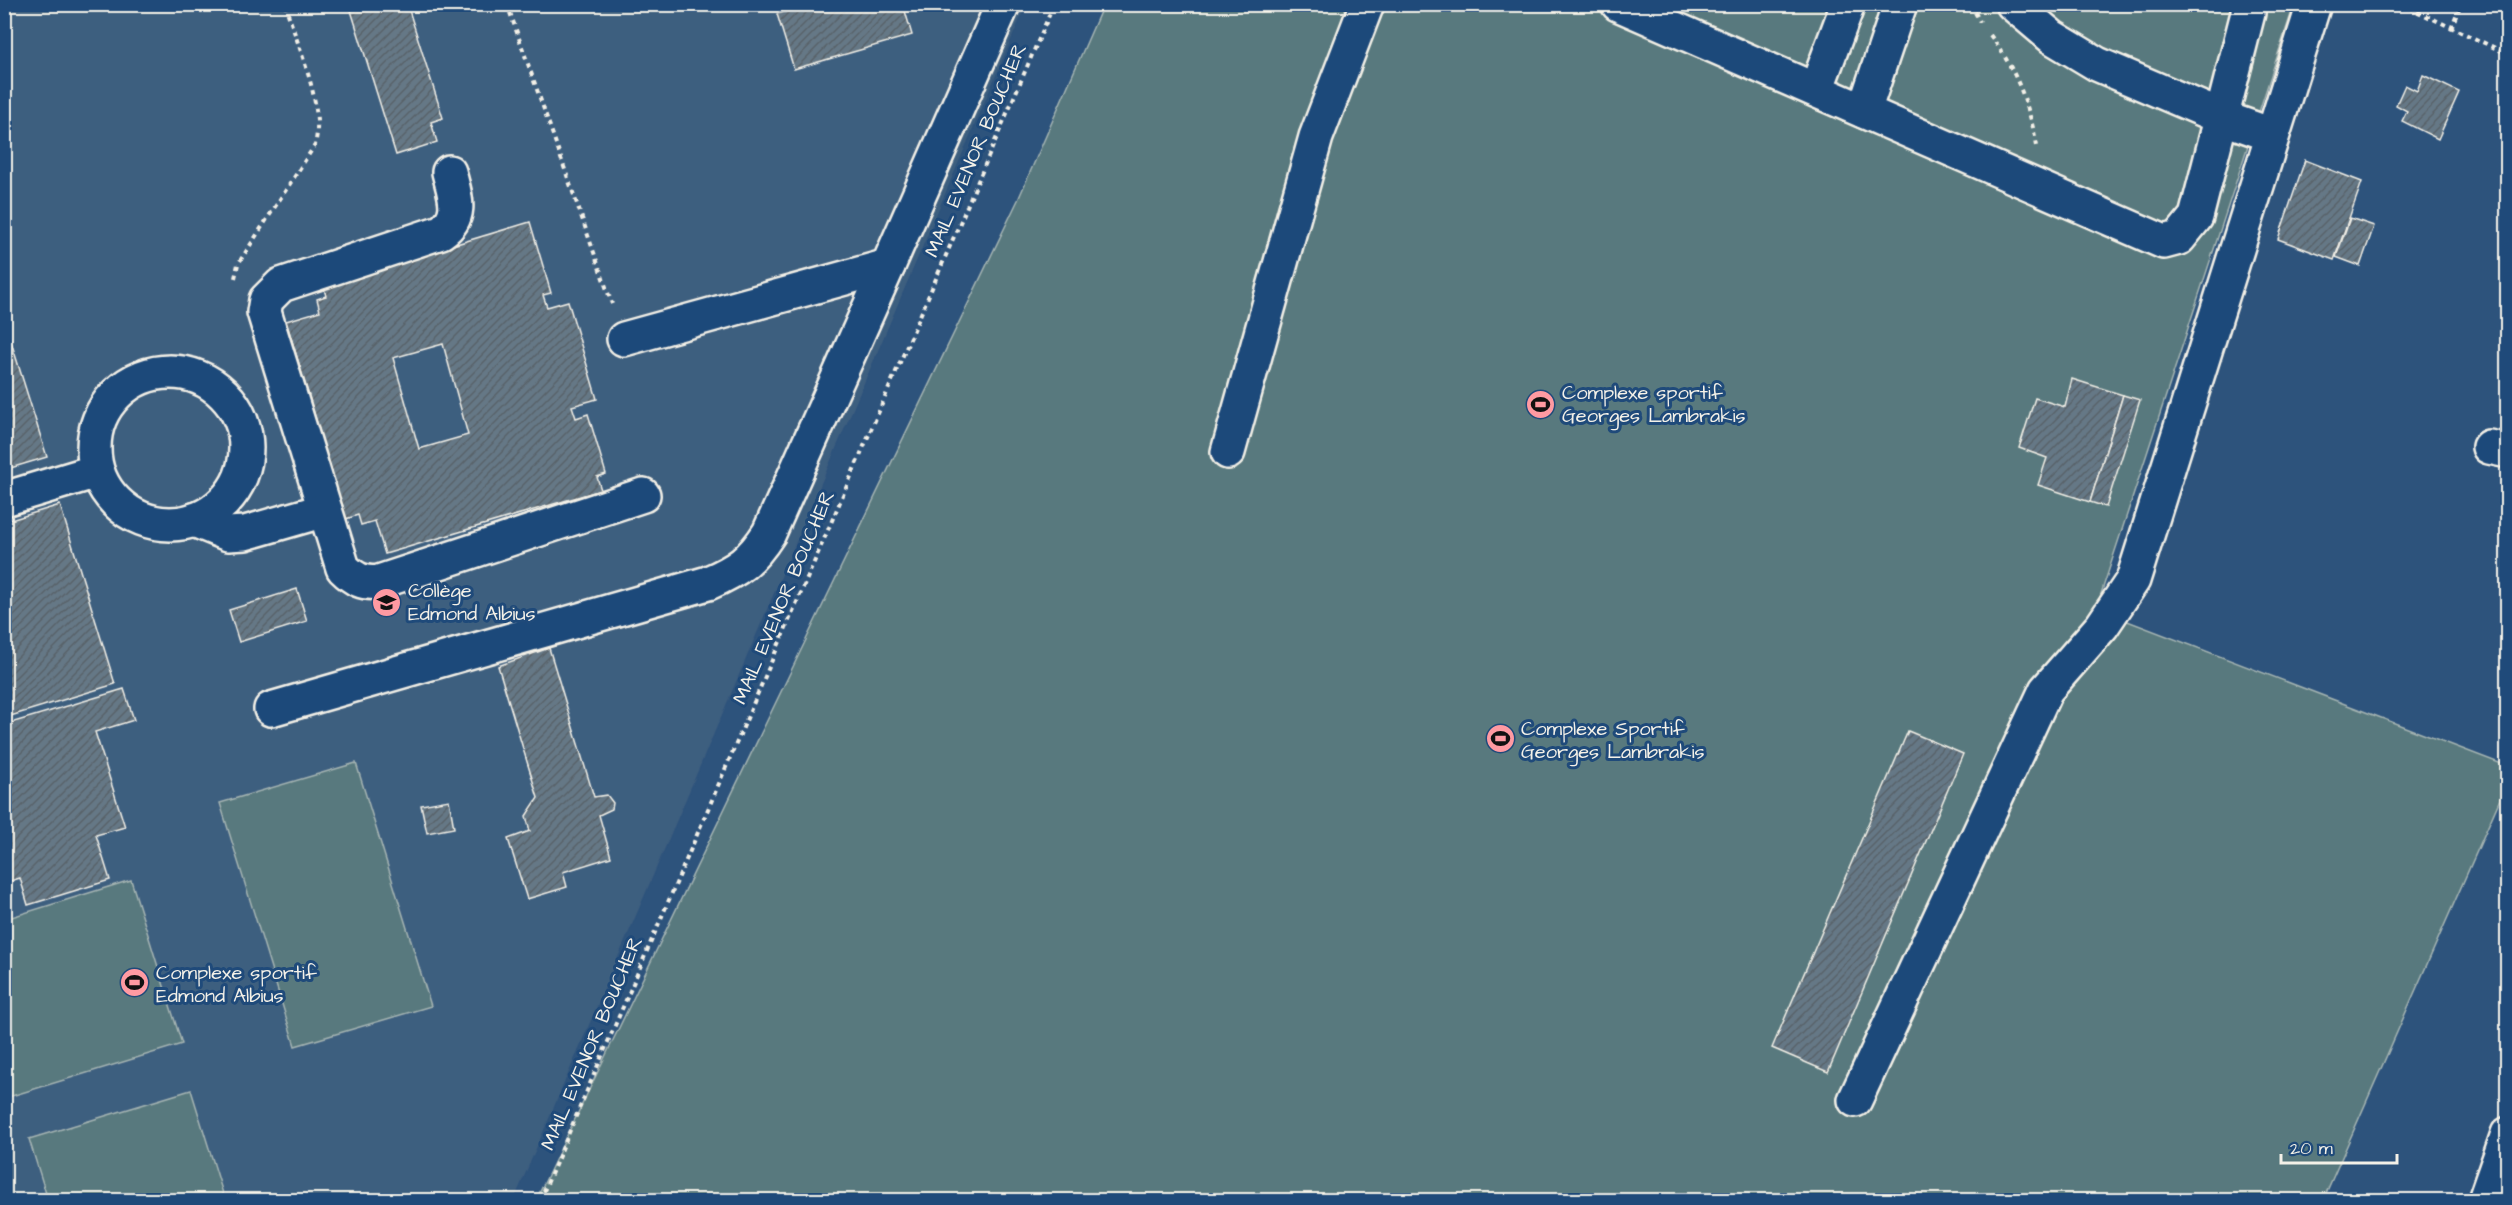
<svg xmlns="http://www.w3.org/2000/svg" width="2512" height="1205" font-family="'Architects Daughter',sans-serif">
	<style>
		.built { fill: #3e5e7f }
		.park { fill: #58797e; stroke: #a6b5b3; stroke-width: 1.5 }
		.building { fill: url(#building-hatch); stroke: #f4f1e8; stroke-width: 1.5; fill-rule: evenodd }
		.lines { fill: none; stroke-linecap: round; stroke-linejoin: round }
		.minor-casing { stroke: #f4f1e8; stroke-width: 38 }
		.path { stroke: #f4f1e8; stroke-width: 4; stroke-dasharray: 4.5 4.5; stroke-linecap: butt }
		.minor { stroke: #1f4a7a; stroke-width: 33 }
		.labels { text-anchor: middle; stroke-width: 6; stroke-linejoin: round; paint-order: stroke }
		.street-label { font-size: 20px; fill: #f4f1e8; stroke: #1f4a7a }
		.poi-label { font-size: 20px; fill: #f4f1e8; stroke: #1f4a7a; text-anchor: start }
	</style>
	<defs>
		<pattern id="building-hatch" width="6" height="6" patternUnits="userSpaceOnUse" patternTransform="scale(1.5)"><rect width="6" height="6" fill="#657886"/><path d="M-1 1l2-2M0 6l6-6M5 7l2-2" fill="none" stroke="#586269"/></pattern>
	</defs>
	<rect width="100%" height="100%" fill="#2d537c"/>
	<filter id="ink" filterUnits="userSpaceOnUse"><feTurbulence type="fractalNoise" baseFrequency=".0167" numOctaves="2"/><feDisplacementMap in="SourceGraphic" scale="12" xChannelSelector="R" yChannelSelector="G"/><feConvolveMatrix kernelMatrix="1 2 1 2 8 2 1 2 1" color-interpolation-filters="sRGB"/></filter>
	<g filter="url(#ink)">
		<!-- built -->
		<path class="built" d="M 5,5 L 1026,5 L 514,1200 L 5,1200 Z"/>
		<!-- park -->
		<g class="park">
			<path d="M 1103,5 L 2294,5 L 2096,609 L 2507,766 L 2507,783 L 2323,1200 L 536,1200 L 1018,200 Z"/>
			<path d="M 356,763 L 431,1006 L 295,1046 L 220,803 Z"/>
			<path d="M 131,880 L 182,1044 L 5,1098 L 5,919 Z"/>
			<path d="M 191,1090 L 225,1200 L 48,1200 L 29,1139 Z"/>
		</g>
		<!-- building -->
		<g class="building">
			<path d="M 349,4 L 407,4 L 443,118 L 431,122 L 437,142 L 396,155 Z"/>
			<path d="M 811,4 L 903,4 L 912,35 L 794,69 L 777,14 Z"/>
			<path d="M 2423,75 L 2459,92 L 2438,139 L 2402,121 L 2407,111 L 2396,105 L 2405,85 L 2417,91 Z"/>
			<path d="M 2305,160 L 2362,182 L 2334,260 L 2278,239 Z"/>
			<path d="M 2350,218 L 2374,226 L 2360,266 L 2336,257 Z"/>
			<path d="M 530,222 L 551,293 L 543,295 L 547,307 L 568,301 L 597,399 L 572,406 L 576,418 L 588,414 L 606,474 L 597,477 L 601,490 L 385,554 L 375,521 L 361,525 L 358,515 L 346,519 L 286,321 L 320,311 L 317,299 L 326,296 L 323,284 ZM 443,344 L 468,435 L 419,449 L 393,358 Z"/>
			<path d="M 4,319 L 47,457 L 4,470 Z"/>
			<path d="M 2072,379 L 2123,395 L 2090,502 L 2038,485 L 2047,458 L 2019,448 L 2035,398 L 2065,407 Z"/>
			<path d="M 2123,395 L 2140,400 L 2106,507 L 2090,502 Z"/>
			<path d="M 60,505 L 115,684 L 4,718 L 4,522 Z"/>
			<path d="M 297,589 L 307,621 L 239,642 L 229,610 Z"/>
			<path d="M 549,648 L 594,797 L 607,795 L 613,803 L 612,809 L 599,815 L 611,857 L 563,872 L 567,887 L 527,899 L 508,839 L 530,831 L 526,816 L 538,798 L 498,666 Z"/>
			<path d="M 124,689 L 134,720 L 95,732 L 125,827 L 96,835 L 110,880 L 28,905 L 20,878 L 4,883 L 4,725 Z"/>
			<path d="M 1908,731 L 1963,754 L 1828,1072 L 1772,1048 Z"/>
			<path d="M 449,800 L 454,828 L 427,833 L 421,805 Z"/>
		</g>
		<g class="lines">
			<defs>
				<g id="minor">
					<path d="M 1618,4 L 2164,242 L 2179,238 L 2196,217 L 2248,13 L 2248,4"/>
					<path d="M 2013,4 L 2052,37 L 2097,64 L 2221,117 L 2272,135"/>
					<path d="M 1816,90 L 1848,4"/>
					<path d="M 1864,111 L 1900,4"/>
					<path d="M 449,172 C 455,196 464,216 441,232 L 281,285 L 266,300 L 264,312 L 343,568 C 354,579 363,584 379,582 L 643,495"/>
					<path d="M 624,339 L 888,266 L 1003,4"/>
					<circle cx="170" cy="448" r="76"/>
					<path d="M 2489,447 L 2508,451"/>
					<path d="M 1228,452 L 1316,137 L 1367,4"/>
					<path d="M 4,499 L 97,471"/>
					<path d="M 194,520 L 228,534 L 245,533 L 325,510"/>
					<path d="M 271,709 L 708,583 C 738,570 751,561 769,533 L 888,266"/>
					<path d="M 1855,1100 L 2046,690 L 2102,626 L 2133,580 L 2314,4"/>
					<path d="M 2485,1200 L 2508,1134"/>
				</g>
			</defs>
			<!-- minor casing -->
			<use href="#minor" class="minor-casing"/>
			<!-- path -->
			<g class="path">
				<path d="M 507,4 L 612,304"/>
				<path d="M 1971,4 L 1980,22"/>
				<path d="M 2401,4 L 2508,54"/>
				<path d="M 2451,28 L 2461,4"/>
				<path d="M 1990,35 C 2016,69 2029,105 2037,146"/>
				<path d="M 235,278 L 238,264 L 315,145 C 325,104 297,45 285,4"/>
				<path d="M 246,443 L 261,423"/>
				<path d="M 540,1200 L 1054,4"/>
			</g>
			<!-- minor -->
			<use href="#minor" class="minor"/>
		</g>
	</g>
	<!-- icons -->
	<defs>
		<symbol id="stadium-disc" viewBox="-11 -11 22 22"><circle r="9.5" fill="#ff9aa2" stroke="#1f4a7a"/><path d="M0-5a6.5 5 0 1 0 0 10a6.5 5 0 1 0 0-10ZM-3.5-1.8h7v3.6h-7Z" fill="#111"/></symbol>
		<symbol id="school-disc" viewBox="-11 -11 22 22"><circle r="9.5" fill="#ff9aa2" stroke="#1f4a7a"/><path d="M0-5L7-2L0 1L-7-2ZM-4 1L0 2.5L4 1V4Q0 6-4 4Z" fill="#111"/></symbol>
	</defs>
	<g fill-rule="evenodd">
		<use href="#stadium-disc" x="1524" y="388" width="33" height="33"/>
		<use href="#school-disc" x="370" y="586" width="33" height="33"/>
		<use href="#stadium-disc" x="1484" y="722" width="33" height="33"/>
		<use href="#stadium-disc" x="118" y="966" width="33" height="33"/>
	</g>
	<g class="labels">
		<!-- street labels -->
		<g class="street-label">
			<text transform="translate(975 150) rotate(-67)" y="7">MAIL EVENOR BOUCHER</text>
			<text transform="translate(783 597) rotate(-67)" y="7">MAIL EVENOR BOUCHER</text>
			<text transform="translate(591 1043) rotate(-67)" y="7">MAIL EVENOR BOUCHER</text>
		</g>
		<!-- poi labels -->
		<g class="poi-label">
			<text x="1562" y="399">Complexe sportif<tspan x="1562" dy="23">Georges Lambrakis</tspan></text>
			<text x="408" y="597">Collège<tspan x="408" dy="23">Edmond Albius</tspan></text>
			<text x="1521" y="735">Complexe Sportif<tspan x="1521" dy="23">Georges Lambrakis</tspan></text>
			<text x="156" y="979">Complexe sportif<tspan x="156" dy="23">Edmond Albius</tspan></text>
		</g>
	</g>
	<!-- margin -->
	<rect width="2512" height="1205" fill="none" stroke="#1f4a7a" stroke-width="24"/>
	<rect x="12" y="12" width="2488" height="1181" fill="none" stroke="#f4f1e8" stroke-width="2" filter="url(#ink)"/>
	<!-- scale -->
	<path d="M2281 1154v9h116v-9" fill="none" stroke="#f4f1e8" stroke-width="3"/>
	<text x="2290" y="1154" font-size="18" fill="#f4f1e8" stroke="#1f4a7a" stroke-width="4.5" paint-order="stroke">20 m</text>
</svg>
